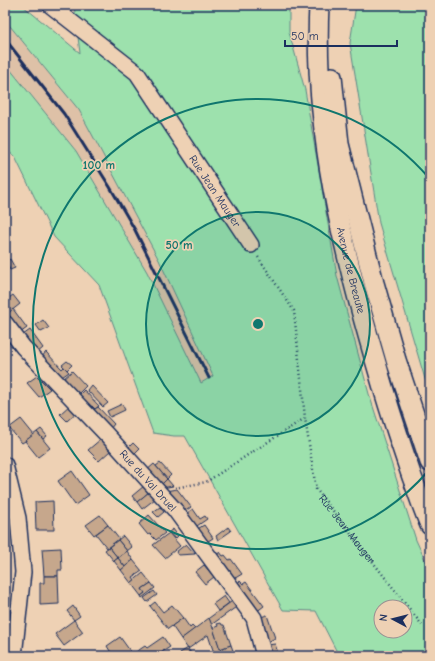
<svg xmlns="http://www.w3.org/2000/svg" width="435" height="661" font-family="'Comic Neue',sans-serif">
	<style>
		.built { fill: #dec1a7 }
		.green { fill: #9de1ad; stroke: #5c8886; fill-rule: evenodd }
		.building { fill: #c6a78c; stroke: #1b2f5e }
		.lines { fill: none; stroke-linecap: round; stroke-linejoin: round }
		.minor-casing { stroke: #1b2f5e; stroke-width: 18 }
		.major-casing { stroke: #1b2f5e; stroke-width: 22 }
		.path { stroke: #1b2f5e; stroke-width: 2.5; stroke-dasharray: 1 3; stroke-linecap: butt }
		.minor { stroke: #eed1b4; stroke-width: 15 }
		.major { stroke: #eed1b4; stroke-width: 19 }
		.rail { stroke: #1b2f5e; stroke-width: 3 }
		.ring { fill: none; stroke: #0f766e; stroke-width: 2 }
		.labels { text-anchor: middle; stroke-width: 3.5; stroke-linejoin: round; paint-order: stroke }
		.street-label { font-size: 11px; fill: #1b2f5e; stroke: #eed1b4 }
		.centre { fill: #0f766e; stroke: #eed1b4; stroke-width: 2 }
		.ring-label { font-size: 12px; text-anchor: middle; font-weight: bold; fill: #0f766e; stroke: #eed1b4; stroke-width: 3.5; stroke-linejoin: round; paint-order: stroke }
	</style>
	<rect width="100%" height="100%" fill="#eed1b4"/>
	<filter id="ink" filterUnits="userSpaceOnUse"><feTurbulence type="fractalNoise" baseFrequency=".025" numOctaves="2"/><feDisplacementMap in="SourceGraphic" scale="8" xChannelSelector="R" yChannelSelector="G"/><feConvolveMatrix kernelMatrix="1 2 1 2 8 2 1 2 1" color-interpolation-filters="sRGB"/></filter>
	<g filter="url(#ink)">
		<!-- built -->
		<path class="built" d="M 5,20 L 79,110 L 159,260 L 214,377 L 201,383 L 147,272 L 76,151 L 5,63 Z"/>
		<!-- green -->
		<g class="green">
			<path d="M 5,5 L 22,5 L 80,53 L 74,5 L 289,5 L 289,32 L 305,90 L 337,276 L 369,394 L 416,540 L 430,571 L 430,653 L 427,656 L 339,656 L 316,611 L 283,610 L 185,436 L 174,436 L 153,433 L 99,285 L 54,237 L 15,157 L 5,148 L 5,63 L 76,151 L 147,272 L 201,383 L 213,376 L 159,260 L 79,110 L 5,20 ZM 381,607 L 405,607 L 405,631 L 381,631 Z"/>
			<path d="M 356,5 L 430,5 L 430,396 L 379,223 L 350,43 Z"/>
		</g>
		<!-- building -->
		<g class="building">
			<path d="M 10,259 L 15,268 L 10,270 L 6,262 Z"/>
			<path d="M 13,295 L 20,304 L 6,315 L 5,298 L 6,300 Z"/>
			<path d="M 13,309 L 27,328 L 20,333 L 6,315 Z"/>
			<path d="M 43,320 L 49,328 L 41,332 L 36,325 Z"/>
			<path d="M 30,330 L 43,348 L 37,353 L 23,335 Z"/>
			<path d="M 46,352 L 62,369 L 64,367 L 69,372 L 59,379 L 40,359 Z"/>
			<path d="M 67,361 L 72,365 L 67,370 L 62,365 Z"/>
			<path d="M 72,371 L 86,386 L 76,396 L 62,380 Z"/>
			<path d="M 37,376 L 50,389 L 39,397 L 27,383 Z"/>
			<path d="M 91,385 L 108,403 L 103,407 L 87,390 Z"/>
			<path d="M 84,390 L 99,406 L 95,409 L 92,406 L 88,409 L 77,397 Z"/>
			<path d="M 71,404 L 78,411 L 67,421 L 60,414 Z"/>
			<path d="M 122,404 L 125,410 L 110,417 L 107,411 Z"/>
			<path d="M 92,406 L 95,409 L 98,407 L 114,424 L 110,429 L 90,408 Z"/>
			<path d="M 21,419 L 34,435 L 22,443 L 9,428 Z"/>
			<path d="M 41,429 L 47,436 L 43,439 L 37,432 Z"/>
			<path d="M 37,432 L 50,448 L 38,457 L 25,441 Z"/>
			<path d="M 101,439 L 111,450 L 99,461 L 88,450 Z"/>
			<path d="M 133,443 L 139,449 L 132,456 L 126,450 Z"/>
			<path d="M 160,463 L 171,475 L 167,479 L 156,466 Z"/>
			<path d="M 154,464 L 167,479 L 160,486 L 146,471 Z"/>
			<path d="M 72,471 L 89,495 L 75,505 L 58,481 Z"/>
			<path d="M 167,479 L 173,486 L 162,488 L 160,486 Z"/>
			<path d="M 144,486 L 149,492 L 137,502 L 132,496 Z"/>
			<path d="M 177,489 L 191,507 L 183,513 L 165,491 Z"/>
			<path d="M 149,492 L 155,499 L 142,509 L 137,502 Z"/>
			<path d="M 53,501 L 54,530 L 36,530 L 35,502 Z"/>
			<path d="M 160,507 L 164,512 L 158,517 L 153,512 Z"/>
			<path d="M 193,509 L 200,519 L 205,516 L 207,519 L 194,528 L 184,515 Z"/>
			<path d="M 100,515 L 108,525 L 94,535 L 86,525 Z"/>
			<path d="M 149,515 L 165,533 L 156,540 L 150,534 L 148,535 L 139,524 Z"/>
			<path d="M 108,525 L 119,539 L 107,548 L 96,534 Z"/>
			<path d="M 204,525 L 213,538 L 205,543 L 196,530 Z"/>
			<path d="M 228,527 L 231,531 L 218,540 L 216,536 Z"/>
			<path d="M 173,529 L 178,536 L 175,539 L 169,532 Z"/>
			<path d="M 169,533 L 180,546 L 165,558 L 153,545 Z"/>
			<path d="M 123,536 L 132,547 L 127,551 L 118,540 Z"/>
			<path d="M 118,540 L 127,551 L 118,558 L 109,547 Z"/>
			<path d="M 186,544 L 195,554 L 178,555 L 176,552 Z"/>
			<path d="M 109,547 L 118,558 L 114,561 L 105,550 Z"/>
			<path d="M 61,548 L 62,570 L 58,570 L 58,576 L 44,576 L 42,549 Z"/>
			<path d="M 127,551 L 133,560 L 125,567 L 118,558 Z"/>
			<path d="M 220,552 L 223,556 L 225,555 L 229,560 L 231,559 L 242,574 L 232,580 L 215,556 Z"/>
			<path d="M 118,558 L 125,567 L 121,570 L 114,561 Z"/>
			<path d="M 133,560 L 142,571 L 133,577 L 135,580 L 131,583 L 121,570 Z"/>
			<path d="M 204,565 L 214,577 L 205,584 L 195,572 Z"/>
			<path d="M 143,573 L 151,583 L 142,589 L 145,593 L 141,596 L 131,583 Z"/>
			<path d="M 44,576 L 58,576 L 59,604 L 40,605 L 40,583 L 44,583 Z"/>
			<path d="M 240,581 L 243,584 L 246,582 L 264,606 L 256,612 L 235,585 Z"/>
			<path d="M 151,583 L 155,588 L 142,598 L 141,596 L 145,593 L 142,589 Z"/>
			<path d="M 154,591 L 157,595 L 147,602 L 144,598 Z"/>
			<path d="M 224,596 L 229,603 L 218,611 L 213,604 Z"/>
			<path d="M 235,599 L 239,605 L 211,625 L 209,618 Z"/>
			<path d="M 155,602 L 163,612 L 172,605 L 183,618 L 168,629 L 150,606 Z"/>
			<path d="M 73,606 L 80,616 L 74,620 L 67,611 Z"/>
			<path d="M 267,615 L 275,638 L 266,643 L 258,618 Z"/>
			<path d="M 183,618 L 190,628 L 192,626 L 195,629 L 181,639 L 172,626 Z"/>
			<path d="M 209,618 L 213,628 L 223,656 L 215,656 L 208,635 L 188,649 L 181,639 Z"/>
			<path d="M 74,620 L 83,632 L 64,646 L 55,634 Z"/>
			<path d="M 221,623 L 222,625 L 224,625 L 231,645 L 220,649 L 213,628 L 218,626 L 217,624 Z"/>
			<path d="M 120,637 L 133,655 L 132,656 L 113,656 L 107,646 Z"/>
			<path d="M 163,637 L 170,647 L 156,656 L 139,656 L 136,652 L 145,646 L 147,648 Z"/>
			<path d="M 275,644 L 279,656 L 271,656 L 267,645 Z"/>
			<path d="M 231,645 L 235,656 L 223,656 L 220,649 Z"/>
			<path d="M 188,648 L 188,649 L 193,656 L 182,656 L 180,653 Z"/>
		</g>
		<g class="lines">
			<defs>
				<g id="minor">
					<path id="s2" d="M 50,5 L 137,73 L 251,245"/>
					<path id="s3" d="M 5,323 L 23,347 L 107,435 L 175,510 L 254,618 L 264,656"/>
					<path d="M 5,465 L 18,518 L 23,572 L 14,656"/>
				</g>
				<g id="major">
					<path id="s4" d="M 319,5 C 313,129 343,252 378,370 C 388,406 400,442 412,477 C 418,493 423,509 430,525"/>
					<path d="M 332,77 L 339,144 L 374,283 L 396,360 L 430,462"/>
				</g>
			</defs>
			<!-- minor casing -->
			<use href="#minor" class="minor-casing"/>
			<!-- major casing -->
			<use href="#major" class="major-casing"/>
			<!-- path -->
			<g class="path">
				<path id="s1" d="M 258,257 L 294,311 L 305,418 L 316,489 L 422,625"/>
				<path d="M 175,488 L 206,482 L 305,418"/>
			</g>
			<!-- minor -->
			<use href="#minor" class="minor"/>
			<!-- major -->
			<use href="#major" class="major"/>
			<!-- rail -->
			<path class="rail" d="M 5,39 L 64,114 L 110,187 L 135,230 L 209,378"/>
		</g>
	</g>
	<!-- distance rings -->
	<circle cx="258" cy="324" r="112" fill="#0f766e" fill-opacity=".12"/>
	<g class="ring">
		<circle cx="258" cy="324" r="112"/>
		<path d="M429 470A225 225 0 1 1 429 178"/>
	</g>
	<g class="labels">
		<!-- street labels -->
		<g class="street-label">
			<text dy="4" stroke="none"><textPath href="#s2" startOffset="252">Rue Jean Mauger</textPath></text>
			<text dy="4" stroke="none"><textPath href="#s4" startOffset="268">Avenue de Breaute</textPath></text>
			<text dy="4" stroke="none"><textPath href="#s3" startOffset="213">Rue du Val Druel</textPath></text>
			<text dy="4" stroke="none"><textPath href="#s1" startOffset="295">Rue Jean Mauger</textPath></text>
		</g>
	</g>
	<circle cx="258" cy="324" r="6" class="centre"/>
	<g class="ring-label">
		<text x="99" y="169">100 m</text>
		<text x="179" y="249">50 m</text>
	</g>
	<!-- margin -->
	<rect width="435" height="661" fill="none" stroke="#eed1b4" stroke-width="20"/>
	<rect x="10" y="10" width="415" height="641" fill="none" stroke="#1b2f5e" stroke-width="1.5" filter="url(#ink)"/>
	<!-- north arrow -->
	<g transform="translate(393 619) rotate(277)"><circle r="19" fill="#eed1b4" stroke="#9a9092"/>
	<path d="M0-3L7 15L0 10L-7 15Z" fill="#1b2f5e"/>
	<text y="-6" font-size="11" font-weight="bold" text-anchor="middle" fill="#1b2f5e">N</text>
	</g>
	<!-- scale -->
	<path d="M285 40v6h112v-6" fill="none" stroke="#1b2f5e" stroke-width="2"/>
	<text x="291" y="40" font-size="12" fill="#1b2f5e" stroke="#eed1b4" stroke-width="3" paint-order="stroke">50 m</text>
</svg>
